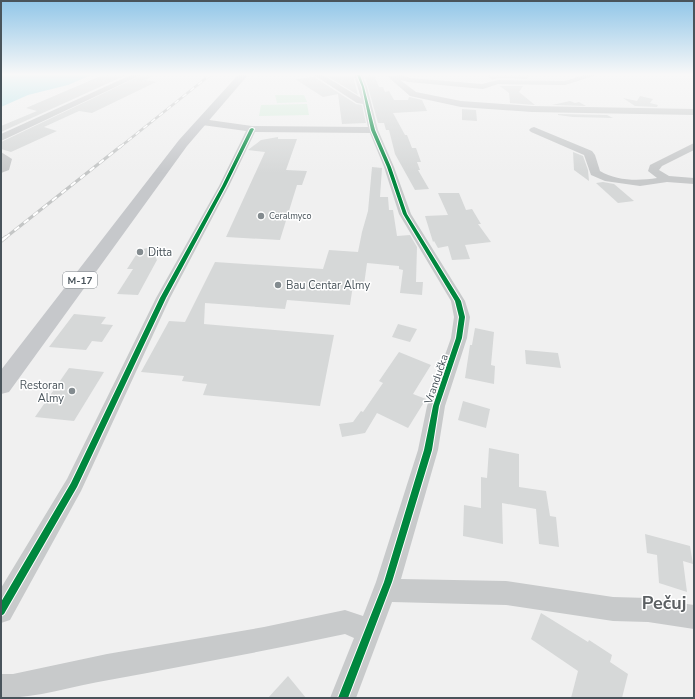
<svg xmlns="http://www.w3.org/2000/svg" width="695" height="699" font-family="'Nunito Sans',sans-serif">
	<style>
		.green { fill: #d7eddd }
		.water { fill: #afe0e7 }
		.building { fill: #d6d8d8 }
		.lines { fill: none; stroke-linecap: round; stroke-linejoin: round }
		.minor { fill: #c8cacb; fill-rule: evenodd }
		.major { fill: #c6c8cb; fill-rule: evenodd }
		.rail-far2-casing { stroke: #c4c6c6; stroke-width: 2.5 }
		.rail-far1-casing { stroke: #c4c6c6; stroke-width: 3 }
		.rail-casing { stroke: #c4c6c6; stroke-width: 4 }
		.rail-far2 { stroke: #fff; stroke-width: 1.5; stroke-dasharray: 5; stroke-linecap: butt }
		.rail-far1 { stroke: #fff; stroke-width: 2; stroke-dasharray: 6; stroke-linecap: butt }
		.rail { stroke: #fff; stroke-width: 2.5; stroke-dasharray: 8; stroke-linecap: butt }
		.cycleway-casing { stroke: #fff; stroke-width: 2 }
		.cycleway { fill: #00873e; fill-rule: evenodd }
		.poi-dot { fill: #838b8f; stroke: #fff; stroke-width: 1.5 }
		.labels { text-anchor: middle; stroke-width: 3; stroke-linejoin: round; paint-order: stroke }
		.far-poi-label { font-size: 9px; fill: #49545b; stroke: #fff; text-anchor: start }
		.shield { fill: #fff; stroke: #80878c; stroke-width: 1 }
		.shield-label { font-size: 10px; font-weight: bold; fill: #49545b }
		.poi-label { font-size: 11px; fill: #49545b; stroke: #fff; text-anchor: start }
		.street-label { font-size: 11px; fill: #49545b; stroke: #fff }
		.near-district-label { font-size: 18px; font-weight: bold; fill: #5c6063; stroke: #fff }
	</style>
	<rect width="100%" height="100%" fill="#f0f0f0"/>
	<!-- green -->
	<g class="green">
		<path d="M 275,95 L 304,95 L 307,102 L 277,103 Z"/>
		<path d="M 307,104 L 309,115 L 259,116 L 261,105 Z"/>
	</g>
	<!-- water -->
	<path class="water" d="M 1,75 L 91,75 L 68,85 L 28,95 L 1,107 Z"/>
	<!-- building -->
	<g class="building">
		<path d="M 103,75 L 126,75 L 1,132 L 1,126 L 37,111 L 26,108 Z"/>
		<path d="M 142,75 L 156,75 L 145,80 L 156,82 L 92,113 L 79,111 L 44,127 L 57,131 L 11,152 L 1,149 L 1,142 Z"/>
		<path d="M 343,75 L 345,77 L 353,76 L 358,95 L 327,76 Z"/>
		<path d="M 364,75 L 374,75 L 379,87 L 383,87 L 385,92 L 389,91 L 394,100 L 408,100 L 409,97 L 422,100 L 427,111 L 393,113 L 405,135 L 407,135 L 412,148 L 416,148 L 421,162 L 417,162 L 420,170 L 418,170 L 429,189 L 415,190 L 395,154 L 389,130 L 386,130 L 384,123 L 378,123 L 368,87 Z"/>
		<path d="M 487,75 L 529,75 L 527,79 L 498,78 L 492,80 Z"/>
		<path d="M 314,77 L 356,104 L 362,105 L 366,123 L 342,124 L 338,94 L 323,97 L 295,79 Z"/>
		<path d="M 500,86 L 523,86 L 519,92 L 535,105 L 510,103 L 509,93 Z"/>
		<path d="M 640,96 L 653,99 L 650,103 L 658,105 L 657,107 L 635,106 L 623,98 L 637,101 Z"/>
		<path d="M 570,101 L 575,103 L 579,102 L 586,106 L 552,105 Z"/>
		<path d="M 462,109 L 476,110 L 477,121 L 462,120 Z"/>
		<path d="M 558,114 L 607,115 L 613,118 L 573,117 L 558,115 Z"/>
		<path d="M 278,137 L 278,139 L 297,139 L 286,170 L 307,171 L 302,185 L 297,185 L 280,240 L 226,237 L 265,152 L 248,150 L 261,140 Z"/>
		<path d="M 573,152 L 583,156 L 588,170 L 589,181 L 574,170 Z"/>
		<path d="M 372,167 L 382,168 L 380,197 L 388,197 L 389,210 L 393,210 L 397,236 L 410,235 L 417,247 L 416,282 L 423,282 L 422,295 L 400,293 L 403,270 L 399,269 L 399,266 L 367,263 L 364,285 L 353,285 L 350,305 L 287,300 L 285,309 L 205,303 L 204,324 L 334,335 L 320,406 L 203,395 L 207,384 L 182,381 L 184,376 L 141,372 L 169,321 L 185,322 L 215,262 L 323,269 L 329,250 L 358,252 L 362,232 L 368,211 Z"/>
		<path d="M 603,182 L 614,184 L 634,201 L 618,203 L 596,183 Z"/>
		<path d="M 438,193 L 459,193 L 466,210 L 472,209 L 481,224 L 478,224 L 491,242 L 465,245 L 470,259 L 452,260 L 448,246 L 438,248 L 434,241 L 433,242 L 425,216 L 448,215 Z"/>
		<path d="M 151,247 L 157,260 L 138,295 L 117,294 L 133,269 L 127,269 L 136,255 L 135,251 Z"/>
		<path d="M 74,314 L 106,317 L 101,324 L 113,325 L 102,342 L 92,341 L 86,350 L 49,347 Z"/>
		<path d="M 398,324 L 417,329 L 410,342 L 392,337 Z"/>
		<path d="M 475,328 L 494,332 L 491,365 L 495,366 L 494,384 L 465,378 L 470,345 L 472,345 Z"/>
		<path d="M 525,350 L 558,353 L 561,368 L 526,364 Z"/>
		<path d="M 399,352 L 431,365 L 413,394 L 426,399 L 408,428 L 377,413 L 365,433 L 342,437 L 339,424 L 353,422 L 361,411 L 363,412 L 383,383 L 379,381 Z"/>
		<path d="M 69,368 L 104,372 L 74,421 L 35,417 Z"/>
		<path d="M 463,401 L 490,409 L 486,428 L 458,420 Z"/>
		<path d="M 489,448 L 519,454 L 519,487 L 546,491 L 550,516 L 556,517 L 559,547 L 539,544 L 536,509 L 502,503 L 503,544 L 463,536 L 464,505 L 481,508 L 481,477 L 487,478 Z"/>
		<path d="M 645,534 L 690,546 L 693,564 L 683,561 L 687,592 L 659,583 L 657,555 L 647,553 Z"/>
		<path d="M 541,613 L 588,642 L 589,640 L 612,655 L 610,662 L 628,674 L 622,698 L 571,698 L 578,671 L 531,639 Z"/>
		<path d="M 288,676 L 306,698 L 268,698 Z"/>
	</g>
	<g class="lines">
		<!-- minor -->
		<g class="minor">
			<path d="M 131,75 L 141,75 L 1,141 L 1,134 Z"/>
			<path d="M 314,75 L 323,75 L 361,98 L 354,75 L 362,75 L 367,87 L 378,130 L 394,167 L 411,214 L 465,301 L 470,317 L 467,338 L 445,406 L 438,450 L 401,579 L 506,581 L 613,597 L 648,598 L 694,605 L 694,629 L 648,622 L 613,621 L 506,605 L 392,602 L 356,698 L 330,698 L 354,638 L 345,634 C 266,651 188,665 109,680 C 73,686 38,698 1,698 L 1,674 L 13,674 L 107,654 L 264,627 L 345,610 L 363,616 L 376,582 L 418,450 L 427,406 L 451,338 L 454,317 L 451,301 L 399,214 L 384,167 L 370,133 L 255,132 L 229,186 L 170,298 L 81,491 L 10,620 L 1,623 L 1,588 L 67,479 L 156,298 L 219,186 L 246,131 L 202,125 L 197,122 L 202,119 L 252,126 L 368,127 L 363,104 L 357,103 Z"/>
			<path d="M 403,75 L 410,78 L 482,84 L 498,80 L 565,81 L 584,75 L 597,75 L 565,85 L 498,84 L 483,89 L 409,82 L 400,80 L 416,92 L 461,101 L 532,106 L 694,109 L 694,115 L 532,112 L 461,107 L 410,96 L 387,76 Z"/>
			<path d="M 534,127 L 592,151 L 595,155 L 600,171 C 616,181 639,181 657,178 L 648,171 L 650,165 L 694,143 L 694,150 L 662,166 L 659,170 L 669,176 L 694,178 L 694,184 L 667,182 L 640,186 L 605,181 L 591,175 L 584,155 L 531,132 L 529,130 L 531,128 Z"/>
			<path d="M 1,152 L 12,159 L 9,170 L 1,173 Z"/>
		</g>
		<!-- major -->
		<path class="major" d="M 238,75 L 248,75 L 187,146 L 9,392 L 1,394 L 1,370 L 179,140 Z"/>
		<defs>
			<path id="rail-far2" d="M 120,147 L 210,75"/>
			<path id="rail-far1" d="M 5,238 L 121,146"/>
			<path id="rail" d="M 1,241 L 6,237"/>
		</defs>
		<!-- rail-far2 casing -->
		<use href="#rail-far2" class="rail-far2-casing"/>
		<!-- rail-far1 casing -->
		<use href="#rail-far1" class="rail-far1-casing"/>
		<!-- rail casing -->
		<use href="#rail" class="rail-casing"/>
		<!-- rail-far2 -->
		<use href="#rail-far2" class="rail-far2"/>
		<!-- rail-far1 -->
		<use href="#rail-far1" class="rail-far1"/>
		<!-- rail -->
		<use href="#rail" class="rail"/>
		<defs>
			<g id="cycleway">
				<path d="M 357,75 L 360,75 L 364,87 L 375,130 L 391,167 L 407,214 L 461,301 L 465,317 L 462,338 L 439,406 L 432,450 L 392,582 L 348,698 L 338,698 L 384,582 L 424,450 L 433,406 L 456,338 L 459,317 L 455,301 L 403,214 L 387,167 L 371,130 L 362,87 Z"/>
				<path d="M 252,128 L 254,129 L 226,186 L 166,298 L 77,487 L 4,614 L 1,616 L 1,602 L 71,483 L 160,298 L 222,186 L 250,129 Z"/>
			</g>
		</defs>
		<!-- cycleway casing -->
		<use href="#cycleway" class="cycleway-casing"/>
		<!-- cycleway -->
		<use href="#cycleway" class="cycleway"/>
	</g>
	<!-- sky -->
	<linearGradient id="sky" x2="0" y2="1"><stop stop-color="#91c6e8"/><stop offset="0.43" stop-color="#f8f8f8"/><stop offset="1" stop-color="#f8f8f8" stop-opacity="0"/></linearGradient>
	<rect width="695" height="173" fill="url(#sky)"/>
	<!-- markers -->
	<g class="poi-dot">
		<circle cx="261" cy="216" r="4"/>
		<circle cx="140" cy="252" r="4"/>
		<circle cx="278" cy="285" r="4"/>
		<circle cx="72" cy="391" r="4"/>
	</g>
	<g class="labels">
		<!-- far-poi labels -->
		<g class="far-poi-label">
			<text x="269" y="219">Ceralmyco</text>
		</g>
		<!-- shield labels -->
		<rect class="shield" x="63" y="272" width="34" height="16" rx="3"/>
		<g class="shield-label">
			<text x="80" y="284">M-17</text>
		</g>
		<!-- poi labels -->
		<g class="poi-label">
			<text x="148" y="256">Ditta</text>
			<text x="286" y="289">Bau Centar Almy</text>
			<text x="64" y="389" text-anchor="end">Restoran<tspan x="64" dy="13">Almy</tspan></text>
		</g>
		<!-- street labels -->
		<g class="street-label">
			<text transform="translate(436 379) rotate(-71)" y="4">Vrandučka</text>
		</g>
		<!-- near-district labels -->
		<g class="near-district-label">
			<text x="664" y="609">Pečuj</text>
		</g>
	</g>
	<!-- border -->
	<rect width="695" height="699" fill="none" stroke="#49545b" stroke-width="4"/>
</svg>
